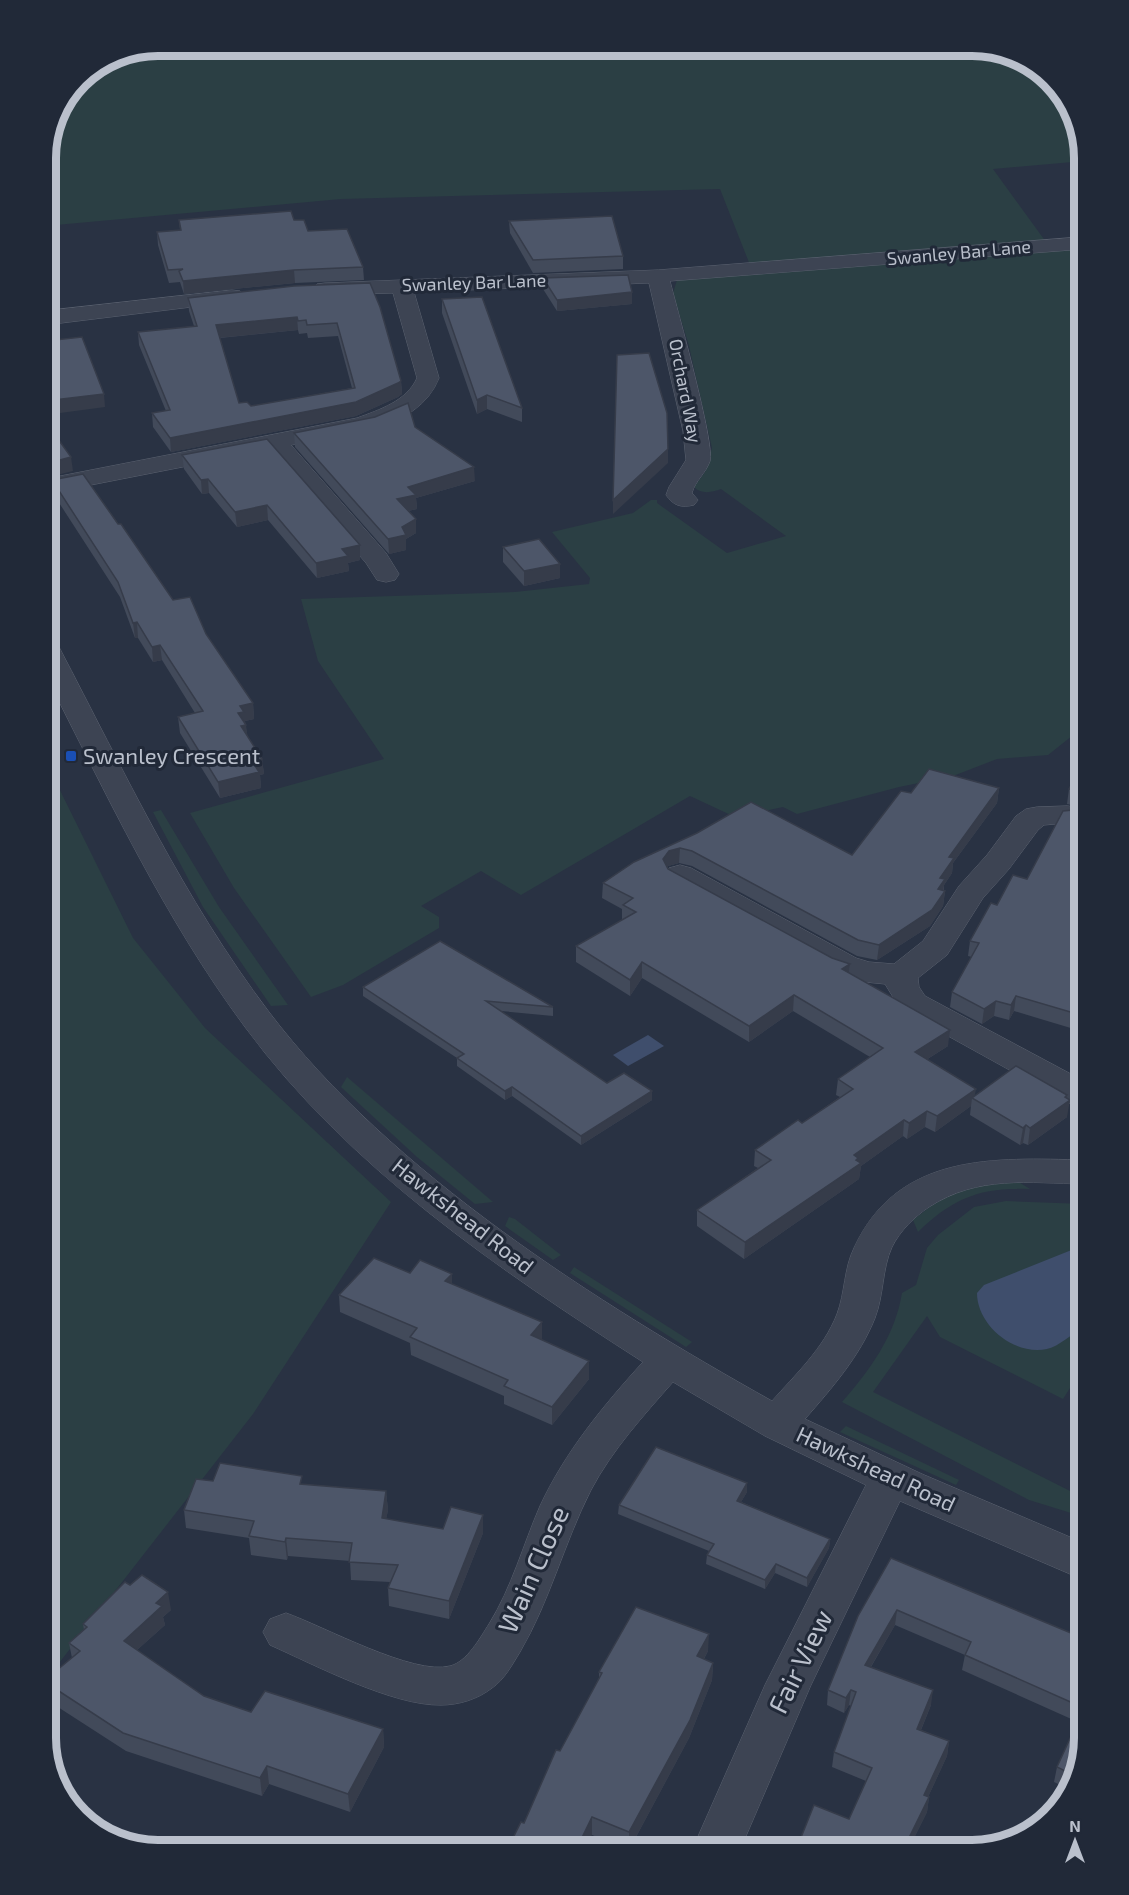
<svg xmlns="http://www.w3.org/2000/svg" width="1129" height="1895" font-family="'Exo 2',sans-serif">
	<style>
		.green { fill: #2b3f44 }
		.water { fill: #3f4e6c }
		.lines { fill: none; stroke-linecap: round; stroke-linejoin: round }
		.minor-casing { stroke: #5b6270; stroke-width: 1 }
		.minor { fill: #3d4453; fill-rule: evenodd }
		.wall { fill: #424a5a; fill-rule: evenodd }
		.shaded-wall { fill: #363c4a }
		.building { fill: #4d5669; stroke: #363c4a; stroke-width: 1.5; fill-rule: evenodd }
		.transit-dot { fill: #1a4fb4; stroke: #212938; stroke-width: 2 }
		.labels { text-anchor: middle; stroke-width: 6; stroke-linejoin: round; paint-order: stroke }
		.far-street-label { font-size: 18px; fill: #bac0cc; stroke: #212938 }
		.poi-label { font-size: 22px; fill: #bac0cc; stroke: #212938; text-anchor: start }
		.street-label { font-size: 22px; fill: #bac0cc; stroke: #212938 }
		.near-street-label { font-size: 27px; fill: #bac0cc; stroke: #212938 }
		.rim { fill: none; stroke: #bac0cc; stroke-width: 8 }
	</style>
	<rect width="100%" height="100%" fill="#293243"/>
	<!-- green -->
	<g class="green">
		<path d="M 157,45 L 979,45 L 1034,64 L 1073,108 L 1084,161 L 993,169 L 1046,242 L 750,265 L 720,189 L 341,199 L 45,226 L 45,150 L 78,78 L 115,53 Z"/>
		<path d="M 1084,246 L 1084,736 L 1072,736 L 1048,755 L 997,759 L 953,776 L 899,787 L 797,814 L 783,807 L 735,817 L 690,796 L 521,895 L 481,871 L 421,906 L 439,917 L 439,928 L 343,985 L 311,997 L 234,888 L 190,813 L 384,759 L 318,661 L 301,599 L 515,592 L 589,584 L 590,578 L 552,532 L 633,513 L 651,500 L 657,500 L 657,503 L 727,553 L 786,536 L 721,489 C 712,492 702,495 694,487 L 705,472 L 712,448 L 689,346 L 673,293 L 677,280 Z"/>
		<path d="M 45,760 L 133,938 L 205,1028 L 391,1202 L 253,1414 L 45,1681 Z"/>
		<path d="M 161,810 L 219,907 L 288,1005 L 271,1006 L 203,907 L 153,812 Z"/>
		<path d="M 347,1077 L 493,1202 L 475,1204 L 417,1157 L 341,1087 Z"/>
		<path d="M 1017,1181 L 1030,1189 C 981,1187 953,1198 918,1232 L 913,1220 L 931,1206 L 962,1188 Z"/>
		<path d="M 1006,1201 L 1084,1204 L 1084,1245 L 1047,1261 L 1047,1349 L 1084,1328 L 1084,1366 L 1063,1399 L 940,1337 L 927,1316 L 873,1392 L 1084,1498 L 1084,1517 L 1029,1500 L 842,1402 C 870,1370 895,1336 902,1293 L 916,1285 L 927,1248 L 938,1235 L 974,1207 Z"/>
		<path d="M 509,1217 L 515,1219 L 561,1255 L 553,1260 L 505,1226 Z"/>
		<path d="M 574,1267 L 692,1342 L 686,1347 L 570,1273 Z"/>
		<path d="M 846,1426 L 959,1480 L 956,1485 L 840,1432 Z"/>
	</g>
	<!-- water -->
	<g class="water">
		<path d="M 648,1035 L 664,1046 L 628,1066 L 613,1055 Z"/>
		<path d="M 1084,1245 L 1084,1328 C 1072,1333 1060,1346 1047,1349 C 1014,1356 977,1325 977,1293 L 984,1285 Z"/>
	</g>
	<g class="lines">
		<defs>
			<g id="minor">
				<path d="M 1084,237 L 1084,249 L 670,281 C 677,309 715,443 710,461 C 706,473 695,481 692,493 L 698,500 L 694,505 C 681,508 674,506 666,495 L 669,487 L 686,460 L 683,431 L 649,283 L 414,292 L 439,378 C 418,432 340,436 291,445 L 386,553 L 399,574 L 395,580 L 386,582 L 377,580 L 366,563 L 269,450 L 45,494 L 45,479 L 357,418 C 379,410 407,401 417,378 L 393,293 L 325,295 L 317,294 L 314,289 L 317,284 L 325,283 L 658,270 Z"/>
				<path d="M 232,290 L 240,291 L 243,296 L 240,301 L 45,325 L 45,311 Z"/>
				<path d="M 45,639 L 55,641 L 59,647 C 124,771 184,900 269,1012 C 391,1173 597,1303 772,1401 C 795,1375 824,1348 837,1314 C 845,1293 844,1268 854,1248 C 898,1152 995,1158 1084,1160 L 1084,1184 C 1029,1183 978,1175 929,1207 C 914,1217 900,1231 892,1247 C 882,1269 884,1295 875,1318 C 860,1356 832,1388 805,1419 L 922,1474 L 1084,1543 L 1084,1580 L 900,1501 L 811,1685 L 740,1850 L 692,1850 L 765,1685 L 866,1485 L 765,1436 L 673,1382 C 644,1415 612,1450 591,1490 C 564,1543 550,1601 520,1652 C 512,1665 504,1680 492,1688 C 478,1699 459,1705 441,1705 C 393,1706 315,1665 270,1645 L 263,1632 L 270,1619 L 286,1613 C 323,1626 414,1676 450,1666 C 467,1662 480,1638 489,1624 C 512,1587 523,1545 540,1506 C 565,1452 603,1406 643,1362 C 498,1269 349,1168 245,1027 C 164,918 107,795 45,674 Z"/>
				<path d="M 1068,806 L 1079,808 L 1083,815 L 1079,822 L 1044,825 L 1038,830 L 1009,869 L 983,898 L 947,955 L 918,978 L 919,987 L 925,996 L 1084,1081 L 1084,1108 L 1071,1104 L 901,1010 L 885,984 L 865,982 L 832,972 L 669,882 L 664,875 L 669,868 L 680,865 L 691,868 L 856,958 L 869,962 L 894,964 L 923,941 L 959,886 L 987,855 L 1016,816 L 1026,809 L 1037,807 Z"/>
			</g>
		</defs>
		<!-- minor casing -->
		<use href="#minor" class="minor-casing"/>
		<!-- minor -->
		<use href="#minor" class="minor"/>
	</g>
	<!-- wall -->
	<g class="wall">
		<path d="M 179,220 L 294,220 L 308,231 L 363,267 L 364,280 L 295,283 L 184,294 L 180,282 L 169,283 L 158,245 L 157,232 L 180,230 Z"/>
		<path d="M 509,221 L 623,256 L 623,269 L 533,273 L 510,233 Z"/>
		<path d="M 543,278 L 632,304 L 557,311 L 543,289 Z"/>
		<path d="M 370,283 L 401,381 L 402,394 L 398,397 L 356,416 L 171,452 L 153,427 L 152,413 L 166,411 L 139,345 L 138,332 L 194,326 L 189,311 L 188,298 ZM 298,330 L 299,334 L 307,333 L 308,338 L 338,336 L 352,388 L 251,406 L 239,403 L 220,338 Z"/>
		<path d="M 442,299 L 522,408 L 522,422 L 487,409 L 477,414 L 442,313 Z"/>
		<path d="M 375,417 L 415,427 L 475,481 L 416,498 L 417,509 L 408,511 L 416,533 L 406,539 L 406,550 L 389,554 L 295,447 L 294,433 Z"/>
		<path d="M 182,455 L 360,560 L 348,563 L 349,571 L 317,578 L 268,520 L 237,527 L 209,493 L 202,494 L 184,469 Z"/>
		<path d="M 52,480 L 118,524 L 173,600 L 206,634 L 253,703 L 254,719 L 245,721 L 247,735 L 262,759 L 264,774 L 260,775 L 261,788 L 220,798 L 180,733 L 178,717 L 195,713 L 162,660 L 153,662 L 138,638 L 135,638 L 120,597 L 54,495 Z"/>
		<path d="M 503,547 L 560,564 L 560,578 L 524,586 L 503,562 Z"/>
		<path d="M 1084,762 L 1084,1032 L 1014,1011 L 1009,1020 L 994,1016 L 982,1024 L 950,1007 L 952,992 L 972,957 L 968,956 L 970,941 L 997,905 L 1027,879 L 1082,809 L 1081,807 L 1067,804 L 1069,789 Z"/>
		<path d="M 999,788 L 997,803 L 953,863 L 952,873 L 944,885 L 944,891 L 945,891 L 943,906 L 930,926 L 877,960 L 857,956 L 692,866 L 679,863 L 668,866 L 667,867 L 668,869 L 832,958 L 850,964 L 849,973 L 948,1046 L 926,1060 L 975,1096 L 1067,1095 L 1067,1117 L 1028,1145 L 1023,1143 L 1020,1145 L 970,1115 L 971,1106 L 935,1132 L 925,1127 L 907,1139 L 903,1136 L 861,1166 L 859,1179 L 744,1259 L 697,1226 L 697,1210 L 758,1168 L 754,1166 L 755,1150 L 802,1123 L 840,1097 L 836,1095 L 838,1079 L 870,1057 L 793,1011 L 749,1042 L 642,978 L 630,996 L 576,962 L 576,946 L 622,920 L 622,909 L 602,898 L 603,883 L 697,833 L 852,855 L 911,793 Z"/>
		<path d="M 363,987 L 553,1007 L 553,1016 L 501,1011 L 607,1083 L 652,1091 L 652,1100 L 581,1145 L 512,1096 L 505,1100 L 457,1066 L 457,1058 L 363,996 Z"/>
		<path d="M 1084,1044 L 1084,1070 L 1077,1068 L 1080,1053 Z"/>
		<path d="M 410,1273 L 452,1274 L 452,1284 L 542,1340 L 589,1361 L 589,1379 L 552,1425 L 504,1404 L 504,1396 L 411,1355 L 410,1343 L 340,1312 L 339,1295 Z"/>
		<path d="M 213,1481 L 303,1484 L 386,1491 L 388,1510 L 386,1519 L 443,1529 L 483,1533 L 449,1619 L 389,1606 L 388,1588 L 390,1582 L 351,1580 L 350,1561 L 288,1556 L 287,1560 L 251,1555 L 249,1538 L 186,1528 L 184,1510 Z"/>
		<path d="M 747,1492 L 741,1502 L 830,1539 L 829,1548 L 807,1587 L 775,1573 L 765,1589 L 706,1564 L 707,1555 L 709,1551 L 618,1514 L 619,1505 Z"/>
		<path d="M 891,1558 L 1084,1656 L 1084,1738 L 1069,1789 L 1054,1782 L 1057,1767 L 1078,1722 L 962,1670 L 965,1655 L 895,1625 L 871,1667 L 931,1705 L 921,1730 L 949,1741 L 947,1756 L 928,1797 L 929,1797 L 927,1812 L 908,1850 L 796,1850 L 849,1819 L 866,1781 L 832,1767 L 834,1752 L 851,1706 L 849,1705 L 844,1713 L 827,1705 L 828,1690 Z"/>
		<path d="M 171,1610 L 163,1617 L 165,1625 L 137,1650 L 204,1696 L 251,1712 L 383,1729 L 384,1747 L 350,1812 L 269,1784 L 262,1796 L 126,1751 L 47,1700 L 45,1688 L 45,1680 L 72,1658 L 69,1643 L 84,1630 L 83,1624 Z"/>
		<path d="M 708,1651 L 704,1659 L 713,1663 L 712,1680 L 689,1738 L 629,1850 L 592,1835 L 524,1823 L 599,1678 L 599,1672 Z"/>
	</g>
	<!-- shaded-wall -->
	<g class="shaded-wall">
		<path d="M 294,270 L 295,283 L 184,294 L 183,281 Z"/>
		<path d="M 632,292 L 632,304 L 557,311 L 557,300 Z"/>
		<path d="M 297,317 L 298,330 L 217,338 L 216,325 Z"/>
		<path d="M 401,381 L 402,394 L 398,397 L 356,416 L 171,452 L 170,438 Z"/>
		<path d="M 104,394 L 105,407 L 45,415 L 45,401 Z"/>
		<path d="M 487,395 L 487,409 L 477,414 L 477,400 Z"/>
		<path d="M 668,449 L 668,463 L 613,514 L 613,500 Z"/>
		<path d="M 71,457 L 73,471 L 45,478 L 45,464 Z"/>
		<path d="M 474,467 L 475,481 L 416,498 L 417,509 L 398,513 L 397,499 L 408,487 Z"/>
		<path d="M 208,479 L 209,493 L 202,494 L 201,480 Z"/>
		<path d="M 267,505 L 268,520 L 237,527 L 235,512 Z"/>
		<path d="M 416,519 L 416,533 L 406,539 L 406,550 L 389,554 L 388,539 L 402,527 Z"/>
		<path d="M 360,545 L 360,560 L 348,563 L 349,571 L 317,578 L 316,563 L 342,549 Z"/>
		<path d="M 560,564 L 560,578 L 524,586 L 524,571 Z"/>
		<path d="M 137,622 L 138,638 L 135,638 L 133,623 Z"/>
		<path d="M 160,645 L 162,660 L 153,662 L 152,647 Z"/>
		<path d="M 253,703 L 254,719 L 245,721 L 245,725 L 246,725 L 248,740 L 243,742 L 238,713 L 240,706 Z"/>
		<path d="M 262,759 L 264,774 L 260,775 L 261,788 L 220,798 L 218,782 L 252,761 Z"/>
		<path d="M 999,788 L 997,803 L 953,863 L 952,873 L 944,885 L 943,893 L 945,891 L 943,906 L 930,926 L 877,960 L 879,945 L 940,878 L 949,857 Z"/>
		<path d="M 680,848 L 679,863 L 668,866 L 662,874 L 663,859 L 669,851 Z"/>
		<path d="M 642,962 L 642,978 L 630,996 L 630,980 Z"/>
		<path d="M 850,964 L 848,979 L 842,969 Z"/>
		<path d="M 794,995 L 793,1011 L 749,1042 L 749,1026 Z"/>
		<path d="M 1016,996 L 1014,1011 L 1009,1020 L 1011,1005 Z"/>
		<path d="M 996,1001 L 994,1016 L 982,1024 L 984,1009 Z"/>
		<path d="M 950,1030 L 948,1046 L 913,1068 L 915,1052 Z"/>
		<path d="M 512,1087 L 512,1096 L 505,1100 L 505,1091 Z"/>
		<path d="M 976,1089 L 974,1099 L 972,1098 L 971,1106 L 935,1132 L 937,1116 Z"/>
		<path d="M 652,1091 L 652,1100 L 581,1145 L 581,1136 Z"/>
		<path d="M 1067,1095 L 1065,1103 L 1070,1100 L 1067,1117 L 1028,1145 L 1030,1128 Z"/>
		<path d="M 927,1111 L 925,1127 L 907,1139 L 909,1123 Z"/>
		<path d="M 904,1120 L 903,1136 L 861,1166 L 859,1179 L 744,1259 L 745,1242 L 854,1155 Z"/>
		<path d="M 1026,1125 L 1023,1143 L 1020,1145 L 1023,1128 Z"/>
		<path d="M 452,1274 L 452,1291 L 445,1281 Z"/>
		<path d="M 542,1322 L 542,1340 L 531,1335 Z"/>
		<path d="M 589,1361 L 589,1379 L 552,1425 L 552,1407 Z"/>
		<path d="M 747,1483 L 747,1492 L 736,1510 L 737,1501 Z"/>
		<path d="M 386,1491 L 388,1510 L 383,1536 L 382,1518 Z"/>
		<path d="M 483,1515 L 483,1533 L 449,1619 L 449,1601 Z"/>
		<path d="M 286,1538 L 288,1556 L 287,1560 L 285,1542 Z"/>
		<path d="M 830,1539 L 829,1548 L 807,1587 L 807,1578 Z"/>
		<path d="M 776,1564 L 775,1573 L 765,1589 L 765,1580 Z"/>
		<path d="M 168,1592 L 171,1610 L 163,1617 L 165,1625 L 127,1659 L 124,1641 L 156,1603 Z"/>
		<path d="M 897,1610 L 895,1625 L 863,1680 L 865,1665 Z"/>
		<path d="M 709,1634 L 708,1651 L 696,1673 L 697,1656 Z"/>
		<path d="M 1083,1638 L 1080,1653 L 1073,1668 L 1076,1653 Z"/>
		<path d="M 713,1663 L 712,1680 L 689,1738 L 629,1850 L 629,1832 Z"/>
		<path d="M 851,1690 L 849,1705 L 844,1713 L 846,1698 Z"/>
		<path d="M 933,1690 L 931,1705 L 915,1744 L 917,1729 Z"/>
		<path d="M 383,1729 L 384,1747 L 350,1812 L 348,1794 Z"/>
		<path d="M 949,1741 L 947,1756 L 922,1810 L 924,1795 Z"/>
		<path d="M 267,1766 L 269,1784 L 262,1796 L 260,1778 Z"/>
		<path d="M 929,1797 L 927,1812 L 908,1850 L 903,1850 Z"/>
		<path d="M 592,1817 L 592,1835 L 585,1850 L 576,1850 Z"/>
	</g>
	<!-- building -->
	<g class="building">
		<path d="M 291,211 L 294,220 L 304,220 L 308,231 L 347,229 L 363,267 L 294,270 L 183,281 L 179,271 L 183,269 L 168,270 L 157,232 L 181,230 L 179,220 Z"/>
		<path d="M 612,216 L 623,256 L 533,260 L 509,221 Z"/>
		<path d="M 628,275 L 632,292 L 557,300 L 543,278 Z"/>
		<path d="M 370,283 L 380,307 L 401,381 L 398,383 L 356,402 L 170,438 L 152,413 L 170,410 L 138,332 L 197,326 L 188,298 L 294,286 ZM 297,317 L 298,321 L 306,320 L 307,325 L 337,323 L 355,388 L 251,406 L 247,402 L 239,403 L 216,325 Z"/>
		<path d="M 482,297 L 522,408 L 487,395 L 477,400 L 442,299 Z"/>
		<path d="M 45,337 L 55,340 L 82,337 L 104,394 L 45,401 Z"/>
		<path d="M 649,353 L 667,413 L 668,449 L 613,500 L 617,355 Z"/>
		<path d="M 408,403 L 415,427 L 474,467 L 408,487 L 416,495 L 397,499 L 416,519 L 402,527 L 406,535 L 388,539 L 294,433 L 375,417 Z"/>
		<path d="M 45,421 L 71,457 L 45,464 Z"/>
		<path d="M 267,439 L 360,545 L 342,549 L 348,556 L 316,563 L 267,505 L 235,512 L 208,479 L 201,480 L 182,455 Z"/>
		<path d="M 83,474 L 118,524 L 121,524 L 173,600 L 190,597 L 206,634 L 253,703 L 240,706 L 244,712 L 238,713 L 246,725 L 241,726 L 262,759 L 252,761 L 259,772 L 218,782 L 178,717 L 203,711 L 160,645 L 152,647 L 137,622 L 133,623 L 118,582 L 52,480 Z"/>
		<path d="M 539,539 L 560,564 L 524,571 L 503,547 Z"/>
		<path d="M 1084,762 L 1084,794 L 1083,792 L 1069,789 Z"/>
		<path d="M 929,769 L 999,788 L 949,857 L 954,858 L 940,878 L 945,879 L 938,889 L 945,891 L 932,910 L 879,945 L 858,940 L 692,851 L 680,848 L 669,851 L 663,859 L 668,869 L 832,958 L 850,964 L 842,969 L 950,1030 L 915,1052 L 976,1089 L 937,1116 L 927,1111 L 909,1123 L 904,1120 L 854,1155 L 858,1158 L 856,1160 L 861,1163 L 745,1242 L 697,1210 L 771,1160 L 755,1150 L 798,1120 L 802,1123 L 853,1089 L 838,1079 L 883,1048 L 794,995 L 749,1026 L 642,962 L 630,980 L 576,946 L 636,912 L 623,905 L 633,898 L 603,883 L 634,862 L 697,833 L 751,802 L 852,855 L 901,791 L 911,793 Z"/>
		<path d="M 1084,807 L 1084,1016 L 1016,996 L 1011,1005 L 996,1001 L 984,1009 L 952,992 L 979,943 L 970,941 L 991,903 L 997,905 L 1013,875 L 1027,879 L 1063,811 L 1083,809 Z"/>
		<path d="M 440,941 L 553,1007 L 486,1001 L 607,1083 L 624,1073 L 652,1091 L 581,1136 L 512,1087 L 505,1091 L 457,1058 L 464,1054 L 363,987 Z"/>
		<path d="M 1084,1044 L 1084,1054 L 1080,1053 Z"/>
		<path d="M 1016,1066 L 1067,1095 L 1065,1097 L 1070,1100 L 1030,1128 L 1026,1125 L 1023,1128 L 972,1098 Z"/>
		<path d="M 374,1258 L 410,1273 L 420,1260 L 452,1274 L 445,1281 L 542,1322 L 531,1335 L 589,1361 L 552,1407 L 504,1386 L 508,1380 L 410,1337 L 417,1328 L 339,1295 Z"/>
		<path d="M 656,1447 L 747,1483 L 737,1501 L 830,1539 L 807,1578 L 776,1564 L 765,1580 L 707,1555 L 714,1544 L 619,1505 Z"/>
		<path d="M 220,1463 L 302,1476 L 300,1484 L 386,1491 L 382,1518 L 443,1529 L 451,1507 L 483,1515 L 449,1601 L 388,1588 L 398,1565 L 349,1562 L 352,1543 L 286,1538 L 285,1542 L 249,1536 L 254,1521 L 184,1510 L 196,1479 L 213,1481 Z"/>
		<path d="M 891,1558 L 1083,1638 L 1076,1653 L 1084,1656 L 1084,1738 L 1073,1775 L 1057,1767 L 1084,1708 L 965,1655 L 971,1642 L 897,1610 L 865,1665 L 933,1690 L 917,1729 L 949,1741 L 924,1795 L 929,1797 L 903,1850 L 796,1850 L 814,1805 L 849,1819 L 872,1768 L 834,1752 L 856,1692 L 851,1690 L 846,1698 L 828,1690 L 858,1616 Z"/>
		<path d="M 142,1575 L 168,1592 L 156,1603 L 162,1606 L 124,1641 L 204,1696 L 251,1712 L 265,1691 L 383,1729 L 348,1794 L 267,1766 L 260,1778 L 123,1733 L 45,1682 L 45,1680 L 80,1651 L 69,1643 L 87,1627 L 83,1624 L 125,1582 L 130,1585 Z"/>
		<path d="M 636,1607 L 709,1634 L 697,1656 L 713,1663 L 690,1720 L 629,1832 L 592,1817 L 576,1850 L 507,1850 L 521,1822 L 524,1823 L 556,1750 L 560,1751 L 602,1673 L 599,1672 Z"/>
	</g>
	<!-- markers -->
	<rect class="transit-dot" x="65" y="750" width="12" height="12" rx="3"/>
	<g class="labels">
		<!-- far-street labels -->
		<g class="far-street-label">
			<text transform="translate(959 253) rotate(-5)" y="6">Swanley Bar Lane</text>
			<text transform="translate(474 283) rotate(-2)" y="6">Swanley Bar Lane</text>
			<text transform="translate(685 391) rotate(79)" y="6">Orchard Way</text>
		</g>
		<!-- poi labels -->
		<g class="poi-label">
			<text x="83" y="764">Swanley Crescent</text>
		</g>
		<!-- street labels -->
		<g class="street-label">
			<text transform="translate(463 1216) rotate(38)" y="8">Hawkshead Road</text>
			<text transform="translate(876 1469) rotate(25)" y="8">Hawkshead Road</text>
		</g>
		<!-- near-street labels -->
		<g class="near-street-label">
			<text transform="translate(534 1570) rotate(-66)" y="9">Wain Close</text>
			<text transform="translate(801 1662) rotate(-64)" y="9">Fair View</text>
		</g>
	</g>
	<!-- crop -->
	<path d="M0 0H1129V1895H0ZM158 56H972A102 102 0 0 1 1074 158V1738A102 102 0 0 1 972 1840H158A102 102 0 0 1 56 1738V158A102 102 0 0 1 158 56Z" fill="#212938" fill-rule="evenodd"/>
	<path class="rim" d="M158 56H972A102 102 0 0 1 1074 158V1738A102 102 0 0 1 972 1840H158A102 102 0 0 1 56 1738V158A102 102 0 0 1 158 56Z"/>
	<!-- north arrow -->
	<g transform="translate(1075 1841)" stroke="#212938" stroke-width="4.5" paint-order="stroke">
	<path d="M0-4.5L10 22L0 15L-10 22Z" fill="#bac0cc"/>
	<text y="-9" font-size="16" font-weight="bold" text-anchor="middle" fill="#bac0cc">N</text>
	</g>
</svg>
